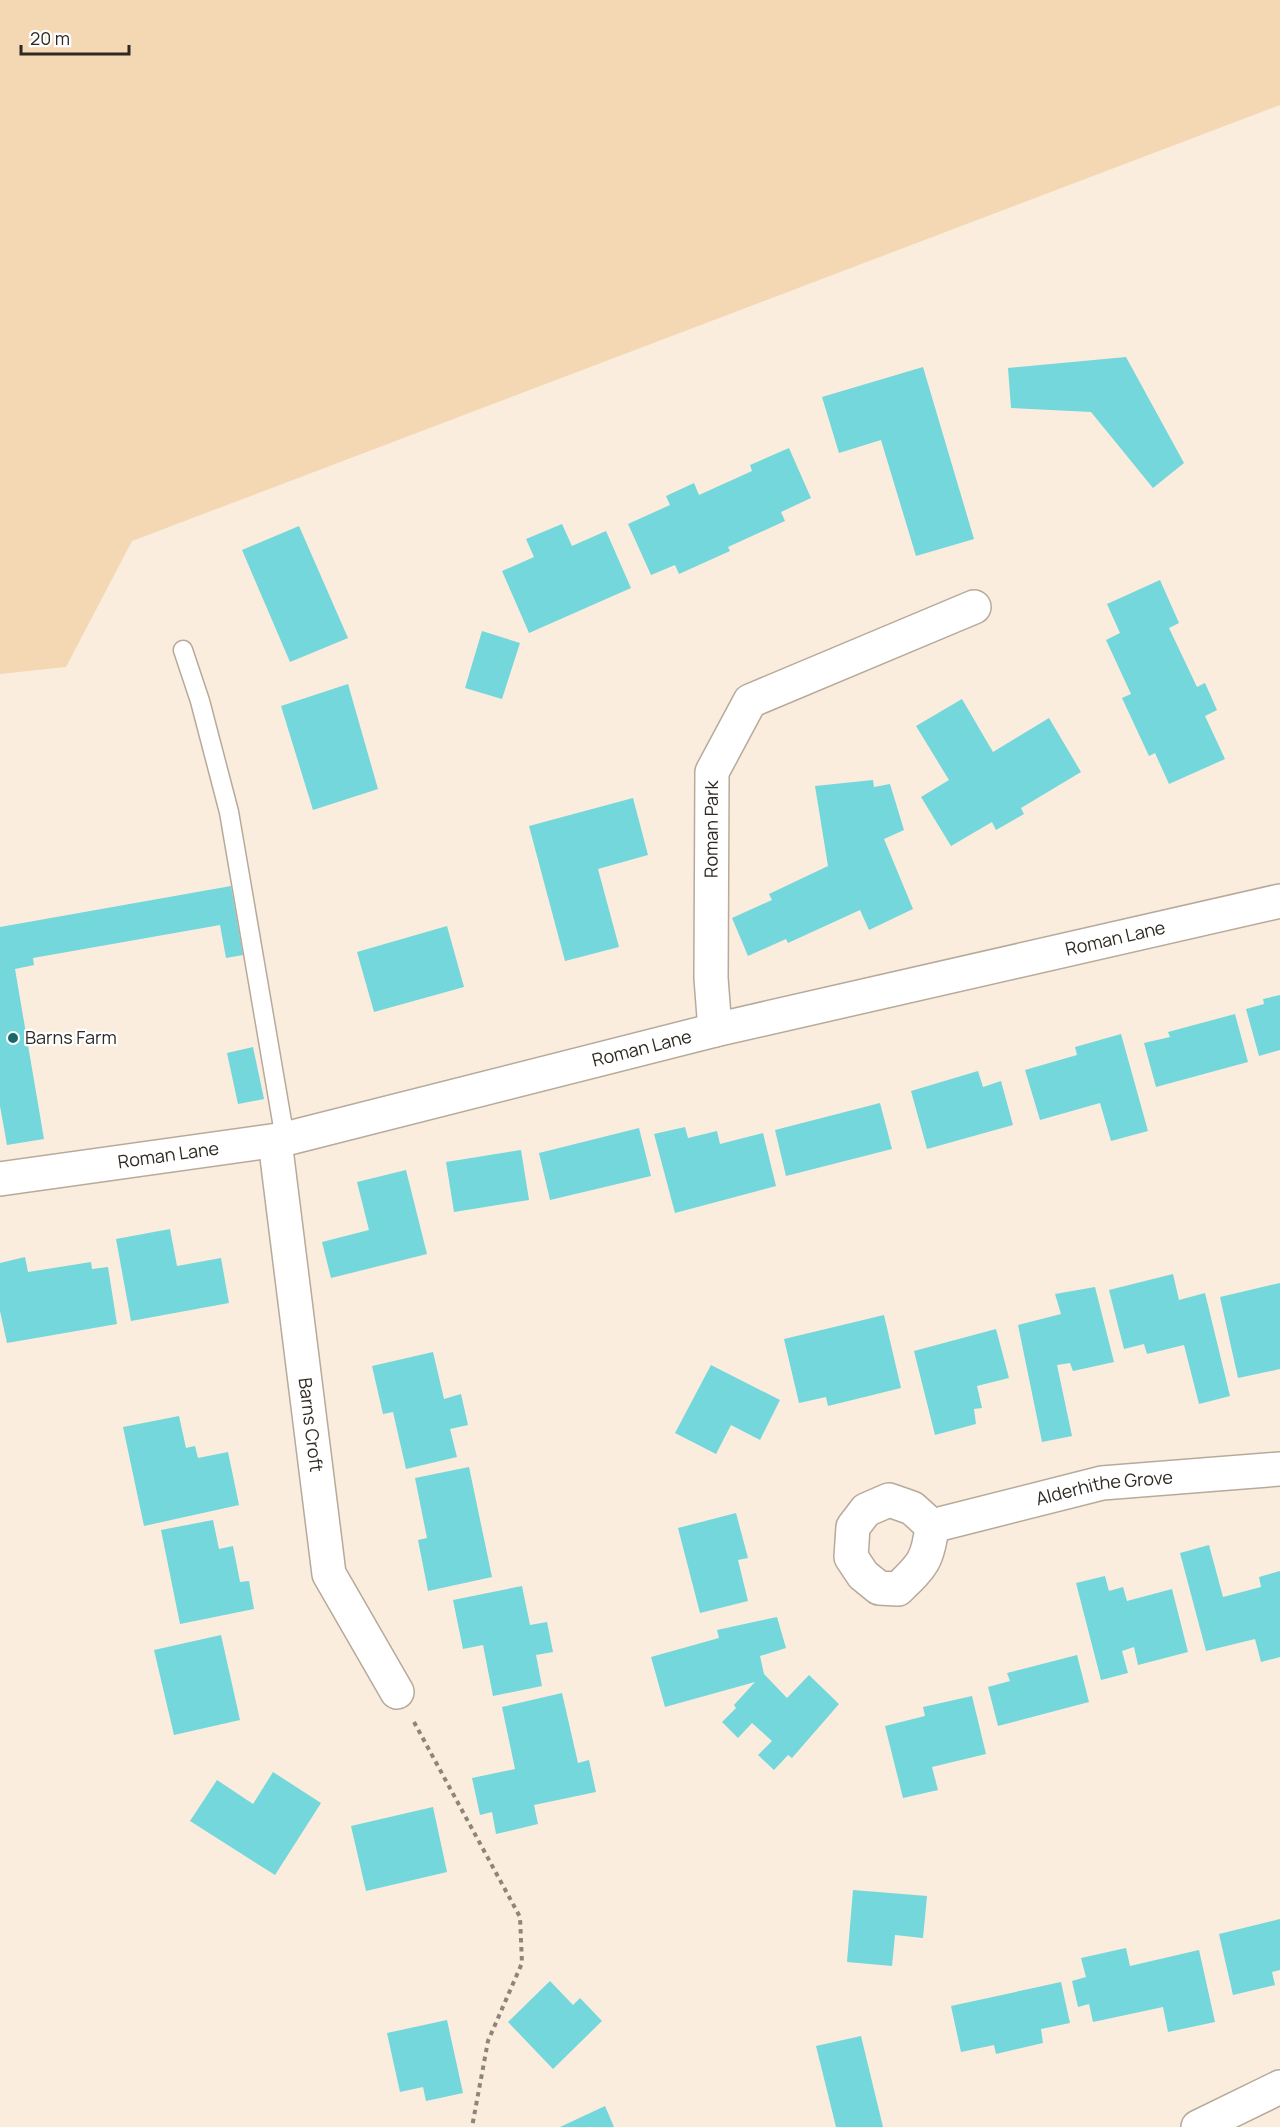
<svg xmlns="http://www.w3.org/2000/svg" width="1280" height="2127" font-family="Manrope,sans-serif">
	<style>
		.green { fill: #f4d7b3 }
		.building { fill: #73d7db }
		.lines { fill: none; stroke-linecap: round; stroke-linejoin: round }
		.lane-casing { stroke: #b7aa9b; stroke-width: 21 }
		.street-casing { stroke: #b7aa9b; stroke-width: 36 }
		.path { stroke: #8d857a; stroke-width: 4; stroke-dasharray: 4.5 4.5; stroke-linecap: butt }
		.lane { stroke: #fff; stroke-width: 18 }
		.street { stroke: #fff; stroke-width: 33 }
		.poi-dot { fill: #19676a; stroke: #fff; stroke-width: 2 }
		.labels { text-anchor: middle; stroke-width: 4.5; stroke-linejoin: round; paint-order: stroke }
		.street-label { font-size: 18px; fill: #2e2923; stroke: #fff }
		.poi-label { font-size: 18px; fill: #2e2923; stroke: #fff; text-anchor: start }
	</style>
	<rect width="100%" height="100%" fill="#faeddd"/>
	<!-- green -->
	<path class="green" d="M 0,0 L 1280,0 L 1280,105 L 132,541 L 66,667 L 0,674 Z"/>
	<!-- building -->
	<g class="building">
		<path d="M 1126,357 L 1184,463 L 1153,488 L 1091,412 L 1011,408 L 1008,368 Z"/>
		<path d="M 923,367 L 974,539 L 916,556 L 881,440 L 839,453 L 822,397 Z"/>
		<path d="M 789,448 L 811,498 L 781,512 L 785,521 L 728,547 L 730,551 L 679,574 L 675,565 L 651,575 L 628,524 L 670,505 L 666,496 L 694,483 L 699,495 L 752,471 L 750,465 Z"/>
		<path d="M 562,524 L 572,546 L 606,531 L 631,588 L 529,633 L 502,571 L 534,557 L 526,539 Z"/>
		<path d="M 299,526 L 348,638 L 290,662 L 242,550 Z"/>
		<path d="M 1160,580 L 1179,623 L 1169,628 L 1197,687 L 1205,683 L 1217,710 L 1205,716 L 1225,759 L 1169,784 L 1155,753 L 1149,756 L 1122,698 L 1131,694 L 1106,640 L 1120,633 L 1107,604 Z"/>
		<path d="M 482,631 L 520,643 L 502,699 L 465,688 Z"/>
		<path d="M 348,684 L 378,789 L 313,810 L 281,706 Z"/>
		<path d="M 962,699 L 993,752 L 1049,718 L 1081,772 L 1021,808 L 1024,814 L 996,830 L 992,822 L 951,846 L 921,797 L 949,780 L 916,726 Z"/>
		<path d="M 873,780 L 874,787 L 890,784 L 904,830 L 884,839 L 913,909 L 869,930 L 860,910 L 788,943 L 786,939 L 748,956 L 732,918 L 772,900 L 769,894 L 828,866 L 815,786 Z"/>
		<path d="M 633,798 L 648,855 L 598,869 L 619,947 L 565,961 L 529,826 Z"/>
		<path d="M 231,886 L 243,955 L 226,958 L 220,925 L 33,958 L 34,965 L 15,969 L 44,1139 L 7,1145 L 0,1106 L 0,927 Z"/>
		<path d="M 447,926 L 464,987 L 374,1012 L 357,952 Z"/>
		<path d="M 1280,995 L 1280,1050 L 1259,1056 L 1246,1009 L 1264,1004 L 1263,999 Z"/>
		<path d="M 1235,1014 L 1248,1062 L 1156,1087 L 1144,1043 L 1170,1037 L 1168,1032 Z"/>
		<path d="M 1121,1034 L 1148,1131 L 1111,1141 L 1100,1103 L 1040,1120 L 1025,1070 L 1077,1055 L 1075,1047 Z"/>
		<path d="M 253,1047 L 264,1099 L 238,1104 L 227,1053 Z"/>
		<path d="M 978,1071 L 983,1087 L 1001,1081 L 1013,1125 L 927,1149 L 911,1091 Z"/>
		<path d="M 880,1103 L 892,1149 L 786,1176 L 775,1130 Z"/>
		<path d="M 685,1127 L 688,1138 L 717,1131 L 720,1144 L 763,1133 L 776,1186 L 675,1213 L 654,1134 Z"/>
		<path d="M 639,1128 L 651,1176 L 550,1200 L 539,1153 Z"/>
		<path d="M 521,1150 L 529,1200 L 454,1212 L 446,1162 Z"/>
		<path d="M 406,1170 L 427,1254 L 331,1278 L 322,1242 L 369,1230 L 357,1182 Z"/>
		<path d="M 170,1229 L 177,1266 L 221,1258 L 229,1303 L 131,1321 L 116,1239 Z"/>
		<path d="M 25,1257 L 28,1272 L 91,1262 L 92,1269 L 108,1267 L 117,1324 L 7,1343 L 0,1311 L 0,1263 Z"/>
		<path d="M 1173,1274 L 1179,1300 L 1205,1293 L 1230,1396 L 1199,1404 L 1184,1345 L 1147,1354 L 1144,1344 L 1124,1349 L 1109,1290 Z"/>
		<path d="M 1280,1283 L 1280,1369 L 1238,1378 L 1220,1297 Z"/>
		<path d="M 1095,1287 L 1114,1362 L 1073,1371 L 1070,1363 L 1057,1365 L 1072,1436 L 1042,1442 L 1018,1325 L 1061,1314 L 1055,1294 Z"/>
		<path d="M 884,1315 L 901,1388 L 828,1406 L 826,1397 L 799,1403 L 784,1339 Z"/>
		<path d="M 996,1329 L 1009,1378 L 977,1386 L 982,1408 L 974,1409 L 976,1424 L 935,1435 L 914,1351 Z"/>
		<path d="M 433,1352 L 444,1399 L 461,1394 L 468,1425 L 450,1429 L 457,1457 L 406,1469 L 393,1412 L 383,1414 L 372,1366 Z"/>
		<path d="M 711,1365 L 780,1400 L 760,1440 L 731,1425 L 716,1454 L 675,1433 Z"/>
		<path d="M 179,1416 L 186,1448 L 195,1446 L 198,1458 L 228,1452 L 239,1505 L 144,1526 L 123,1427 Z"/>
		<path d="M 469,1467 L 492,1577 L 428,1591 L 418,1540 L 427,1538 L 415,1478 Z"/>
		<path d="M 736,1513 L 748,1558 L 738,1560 L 748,1601 L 700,1613 L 678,1528 Z"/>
		<path d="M 213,1520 L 219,1549 L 233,1546 L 240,1582 L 249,1581 L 254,1609 L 180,1624 L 161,1530 Z"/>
		<path d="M 1209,1545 L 1223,1597 L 1261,1587 L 1259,1577 L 1280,1571 L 1280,1657 L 1261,1662 L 1255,1639 L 1206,1651 L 1180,1553 Z"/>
		<path d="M 1105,1576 L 1109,1591 L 1123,1587 L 1127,1601 L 1172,1589 L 1188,1652 L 1138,1665 L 1134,1647 L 1122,1651 L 1128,1673 L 1101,1680 L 1076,1583 Z"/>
		<path d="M 522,1586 L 530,1625 L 547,1622 L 553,1652 L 536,1655 L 542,1686 L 493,1696 L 483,1645 L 463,1649 L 453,1600 Z"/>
		<path d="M 777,1617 L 786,1648 L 760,1656 L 764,1674 L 787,1698 L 809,1675 L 839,1704 L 792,1758 L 788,1755 L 774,1770 L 758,1755 L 772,1741 L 752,1723 L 738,1738 L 722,1722 L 736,1708 L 734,1705 L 755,1682 L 665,1707 L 651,1657 L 719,1638 L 717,1630 Z"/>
		<path d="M 221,1635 L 240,1720 L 174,1735 L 154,1650 Z"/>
		<path d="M 1077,1655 L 1089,1702 L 998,1726 L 988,1687 L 1010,1681 L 1007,1673 Z"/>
		<path d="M 562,1693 L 578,1763 L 589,1760 L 596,1792 L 534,1805 L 538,1824 L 496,1834 L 492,1812 L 480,1815 L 472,1778 L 515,1769 L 502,1707 Z"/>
		<path d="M 972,1696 L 986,1754 L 932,1767 L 938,1790 L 903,1798 L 885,1726 L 925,1716 L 923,1707 Z"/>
		<path d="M 273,1772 L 321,1803 L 275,1875 L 190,1821 L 217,1780 L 253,1804 Z"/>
		<path d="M 433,1807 L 447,1872 L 366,1891 L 351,1826 Z"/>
		<path d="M 853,1890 L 927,1896 L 923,1938 L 895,1935 L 892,1966 L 847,1962 Z"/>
		<path d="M 1280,1919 L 1280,1970 L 1272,1972 L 1275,1985 L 1233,1995 L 1219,1934 Z"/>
		<path d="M 1126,1948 L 1130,1966 L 1199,1950 L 1215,2022 L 1168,2032 L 1163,2007 L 1093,2022 L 1089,2004 L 1078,2007 L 1072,1981 L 1086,1977 L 1081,1958 Z"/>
		<path d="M 550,1981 L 573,2005 L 580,1998 L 602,2021 L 553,2069 L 508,2022 Z"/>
		<path d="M 1061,1982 L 1070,2023 L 1041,2029 L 1043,2043 L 996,2054 L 994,2045 L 961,2052 L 951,2006 Z"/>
		<path d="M 447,2020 L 463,2093 L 426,2101 L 423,2087 L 400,2092 L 387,2033 Z"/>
		<path d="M 861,2036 L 883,2127 L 836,2127 L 816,2046 Z"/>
		<path d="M 605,2106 L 614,2127 L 560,2127 Z"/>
	</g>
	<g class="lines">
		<defs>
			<path id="lane" d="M 183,650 L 200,701 L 229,812 L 285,1139"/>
			<g id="street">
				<path id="s1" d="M 715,1030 L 711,978 L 712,772 L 750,701 L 974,607"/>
				<path id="s2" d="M 275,1141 L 329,1574 L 397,1692"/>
				<path id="s3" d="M 0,1179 L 285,1139 L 715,1030 L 1280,901"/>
				<path d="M 889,1500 L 912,1508 L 932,1526 C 928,1560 923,1565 898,1589 L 879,1588 L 863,1575 L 851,1557 L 853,1527 L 866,1510 Z"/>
				<path id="s4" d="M 932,1526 L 1102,1483 L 1280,1469"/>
				<path d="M 1198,2127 L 1280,2087"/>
			</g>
		</defs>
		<!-- lane casing -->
		<use href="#lane" class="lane-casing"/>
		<!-- street casing -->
		<use href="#street" class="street-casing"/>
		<!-- path -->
		<path class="path" d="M 414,1722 L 520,1917 L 522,1963 L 488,2041 L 472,2127"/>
		<!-- lane -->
		<use href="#lane" class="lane"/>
		<!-- street -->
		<use href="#street" class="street"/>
	</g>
	<!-- markers -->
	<circle class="poi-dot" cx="13" cy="1038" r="6"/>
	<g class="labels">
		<!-- street labels -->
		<g class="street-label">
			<text dy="6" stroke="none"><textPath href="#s1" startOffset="201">Roman Park</textPath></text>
			<text dy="6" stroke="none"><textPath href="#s3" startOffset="1142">Roman Lane</textPath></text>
			<text dy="6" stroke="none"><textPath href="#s3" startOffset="656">Roman Lane</textPath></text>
			<text dy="6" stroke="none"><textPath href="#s3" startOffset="170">Roman Lane</textPath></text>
			<text dy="6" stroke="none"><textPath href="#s2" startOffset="286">Barns Croft</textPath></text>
			<text dy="6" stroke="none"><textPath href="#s4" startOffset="177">Alderhithe Grove</textPath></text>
		</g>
		<!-- poi labels -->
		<g class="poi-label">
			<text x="25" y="1044">Barns Farm</text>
		</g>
	</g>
	<!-- scale -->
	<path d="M21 45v9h108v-9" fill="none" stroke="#2e2923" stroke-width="3"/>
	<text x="30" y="45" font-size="18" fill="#2e2923" stroke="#ffffff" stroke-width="4.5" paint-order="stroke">20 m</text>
</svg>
